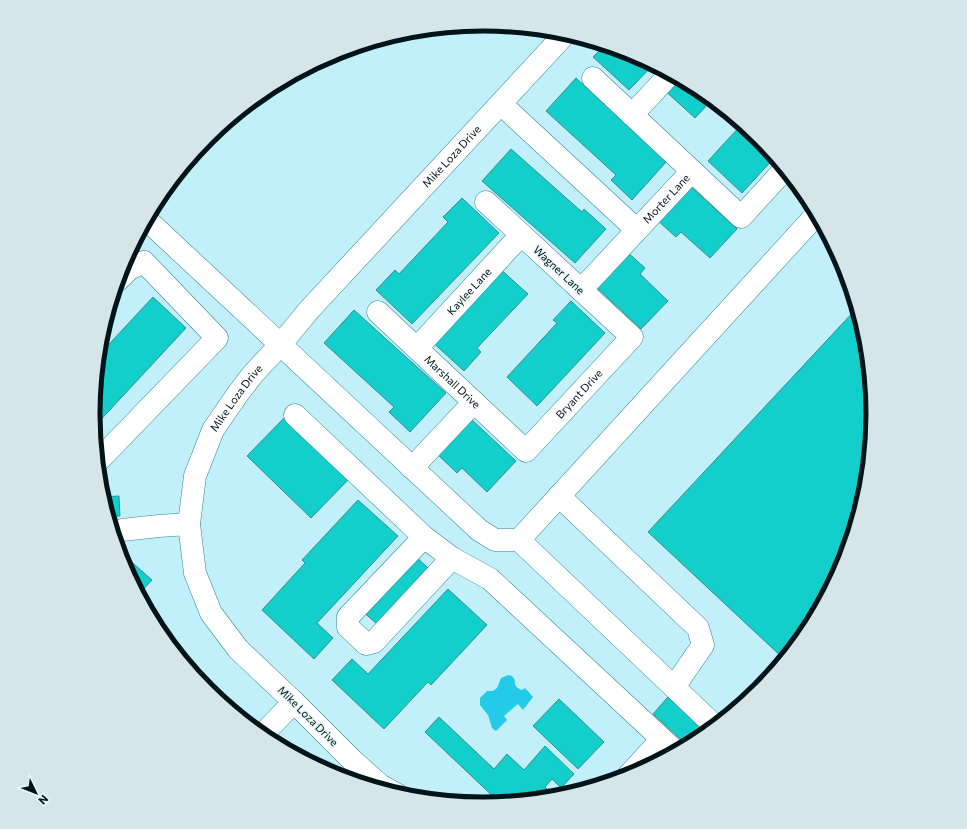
<svg xmlns="http://www.w3.org/2000/svg" width="967" height="829" font-family="Commissioner,sans-serif">
	<style>
		.water { fill: #23cbe8 }
		.building { fill: #12cfcc; stroke: #37908e }
		.lines { fill: none; stroke-linecap: round; stroke-linejoin: round }
		.minor-casing { stroke: #328798; stroke-width: 23 }
		.minor { stroke: #fff; stroke-width: 22 }
		.labels { text-anchor: middle; stroke-width: 3; stroke-linejoin: round; paint-order: stroke }
		.street-label { font-size: 11px; fill: #001419; stroke: #e8f7fa }
		.rim { fill: none; stroke: #001419; stroke-width: 5 }
	</style>
	<rect width="100%" height="100%" fill="#c1f0fa"/>
	<!-- water -->
	<path class="water" d="M 508,675 L 512,676 L 515,680 C 514,686 517,688 522,690 L 525,688 L 533,697 L 523,710 L 518,704 L 504,716 L 507,720 L 496,731 L 492,728 L 488,715 L 480,705 L 480,698 L 487,691 L 493,691 L 497,688 L 501,678 Z"/>
	<!-- building -->
	<g class="building">
		<path d="M 605,45 L 633,54 L 653,65 L 629,90 L 593,57 Z"/>
		<path d="M 674,76 L 701,90 L 712,100 L 695,118 L 662,88 Z"/>
		<path d="M 576,78 L 667,161 L 632,200 L 611,180 L 616,175 L 546,111 Z"/>
		<path d="M 742,124 L 760,139 L 775,157 L 742,193 L 708,161 Z"/>
		<path d="M 511,149 L 582,212 L 584,209 L 606,229 L 575,263 L 482,181 Z"/>
		<path d="M 689,185 L 737,229 L 710,258 L 681,232 L 676,237 L 657,220 Z"/>
		<path d="M 462,198 L 499,233 L 412,324 L 376,290 L 395,270 L 399,274 L 448,222 L 443,217 Z"/>
		<path d="M 626,251 L 645,268 L 640,274 L 668,301 L 641,329 L 594,285 Z"/>
		<path d="M 497,266 L 528,294 L 477,348 L 481,352 L 464,371 L 429,339 Z"/>
		<path d="M 153,297 L 186,328 L 94,427 L 93,414 L 99,355 Z"/>
		<path d="M 571,301 L 605,333 L 537,406 L 507,377 L 557,323 L 553,320 Z"/>
		<path d="M 857,308 L 867,339 L 874,415 L 866,491 L 844,564 L 808,632 L 785,660 L 648,532 Z"/>
		<path d="M 354,310 L 446,393 L 410,432 L 389,412 L 394,407 L 324,343 Z"/>
		<path d="M 284,418 L 348,480 L 311,518 L 247,456 Z"/>
		<path d="M 470,418 L 516,461 L 487,492 L 462,468 L 457,473 L 436,453 Z"/>
		<path d="M 119,496 L 120,516 L 109,517 L 103,497 Z"/>
		<path d="M 358,500 L 398,536 L 317,623 L 333,638 L 314,659 L 262,610 L 305,563 L 302,560 Z"/>
		<path d="M 118,550 L 152,580 L 139,594 L 123,564 Z"/>
		<path d="M 412,553 L 428,568 L 377,624 L 361,610 Z"/>
		<path d="M 448,589 L 487,625 L 431,685 L 428,682 L 384,729 L 332,680 L 352,659 L 368,674 Z"/>
		<path d="M 171,645 L 190,662 L 187,666 L 171,646 Z"/>
		<path d="M 668,697 L 708,733 L 700,739 L 688,746 L 653,714 Z"/>
		<path d="M 559,699 L 604,742 L 578,769 L 533,726 Z"/>
		<path d="M 439,717 L 494,769 L 507,754 L 524,770 L 545,746 L 574,774 L 561,788 L 552,779 L 545,787 L 552,794 L 547,799 L 505,803 L 504,802 L 503,803 L 500,803 L 425,732 Z"/>
	</g>
	<g class="lines">
		<defs>
			<g id="minor">
				<path d="M 593,78 L 741,217 L 785,169"/>
				<path d="M 501,104 L 637,230"/>
				<path d="M 632,115 L 670,74"/>
				<path d="M 147,220 L 479,530 L 495,540 L 519,540 L 716,727"/>
				<path id="s1" d="M 581,290 L 692,171"/>
				<path id="s2" d="M 378,312 L 526,451 L 632,337 L 486,202"/>
				<path id="s3" d="M 417,348 L 521,235"/>
				<path d="M 295,415 L 424,537 L 452,558 L 490,579 L 676,752"/>
				<path d="M 98,461 L 217,338 L 144,262 L 129,269 L 118,280"/>
				<path d="M 412,468 L 474,402"/>
				<path d="M 559,496 L 698,628 L 703,645 L 674,687"/>
				<path d="M 114,534 L 122,530 L 159,526 L 189,524"/>
				<path d="M 424,537 L 348,617 L 348,627 L 366,644 L 374,642 L 452,558"/>
				<path d="M 519,540 L 817,214"/>
				<path d="M 262,735 L 294,702"/>
				<path d="M 627,777 L 662,739"/>
				<path id="s4" d="M 398,795 L 380,785 L 352,760 L 294,702 L 238,649 L 211,613 L 195,573 L 189,524 L 195,476 L 213,430 L 237,395 L 253,374 L 281,344 L 309,310 L 566,33"/>
			</g>
		</defs>
		<!-- minor casing -->
		<use href="#minor" class="minor-casing"/>
		<!-- minor -->
		<use href="#minor" class="minor"/>
	</g>
	<g class="labels">
		<!-- street labels -->
		<g class="street-label">
			<text dy="4" stroke="none"><textPath href="#s4" startOffset="816">Mike Loza Drive</textPath></text>
			<text dy="4" stroke="none"><textPath href="#s1" startOffset="125">Morter Lane</textPath></text>
			<text transform="translate(559 270) rotate(43)" y="4">Wagner Lane</text>
			<text dy="4" stroke="none"><textPath href="#s3" startOffset="77">Kaylee Lane</textPath></text>
			<text dy="4" stroke="none"><textPath href="#s2" startOffset="102">Marshall Drive</textPath></text>
			<text dy="4" stroke="none"><textPath href="#s2" startOffset="281">Bryant Drive</textPath></text>
			<text dy="4" stroke="none"><textPath href="#s4" startOffset="492">Mike Loza Drive</textPath></text>
			<text transform="translate(308 716) rotate(45)" y="4">Mike Loza Drive</text>
		</g>
	</g>
	<!-- crop -->
	<path d="M0 0H967V829H0ZM100 414a383 383 0 1 1 766 0a383 383 0 1 1-766 0Z" fill="#d5e5e8" fill-rule="evenodd"/>
	<path class="rim" d="M100 414a383 383 0 1 1 766 0a383 383 0 1 1-766 0Z"/>
	<!-- north arrow -->
	<g transform="translate(36 793) rotate(133)" stroke="#e8f7fa" stroke-width="3" paint-order="stroke">
	<path d="M0-3L7 15L0 10L-7 15Z" fill="#001419"/>
	<text y="-6" font-size="11" font-weight="bold" text-anchor="middle" fill="#001419">N</text>
	</g>
</svg>
